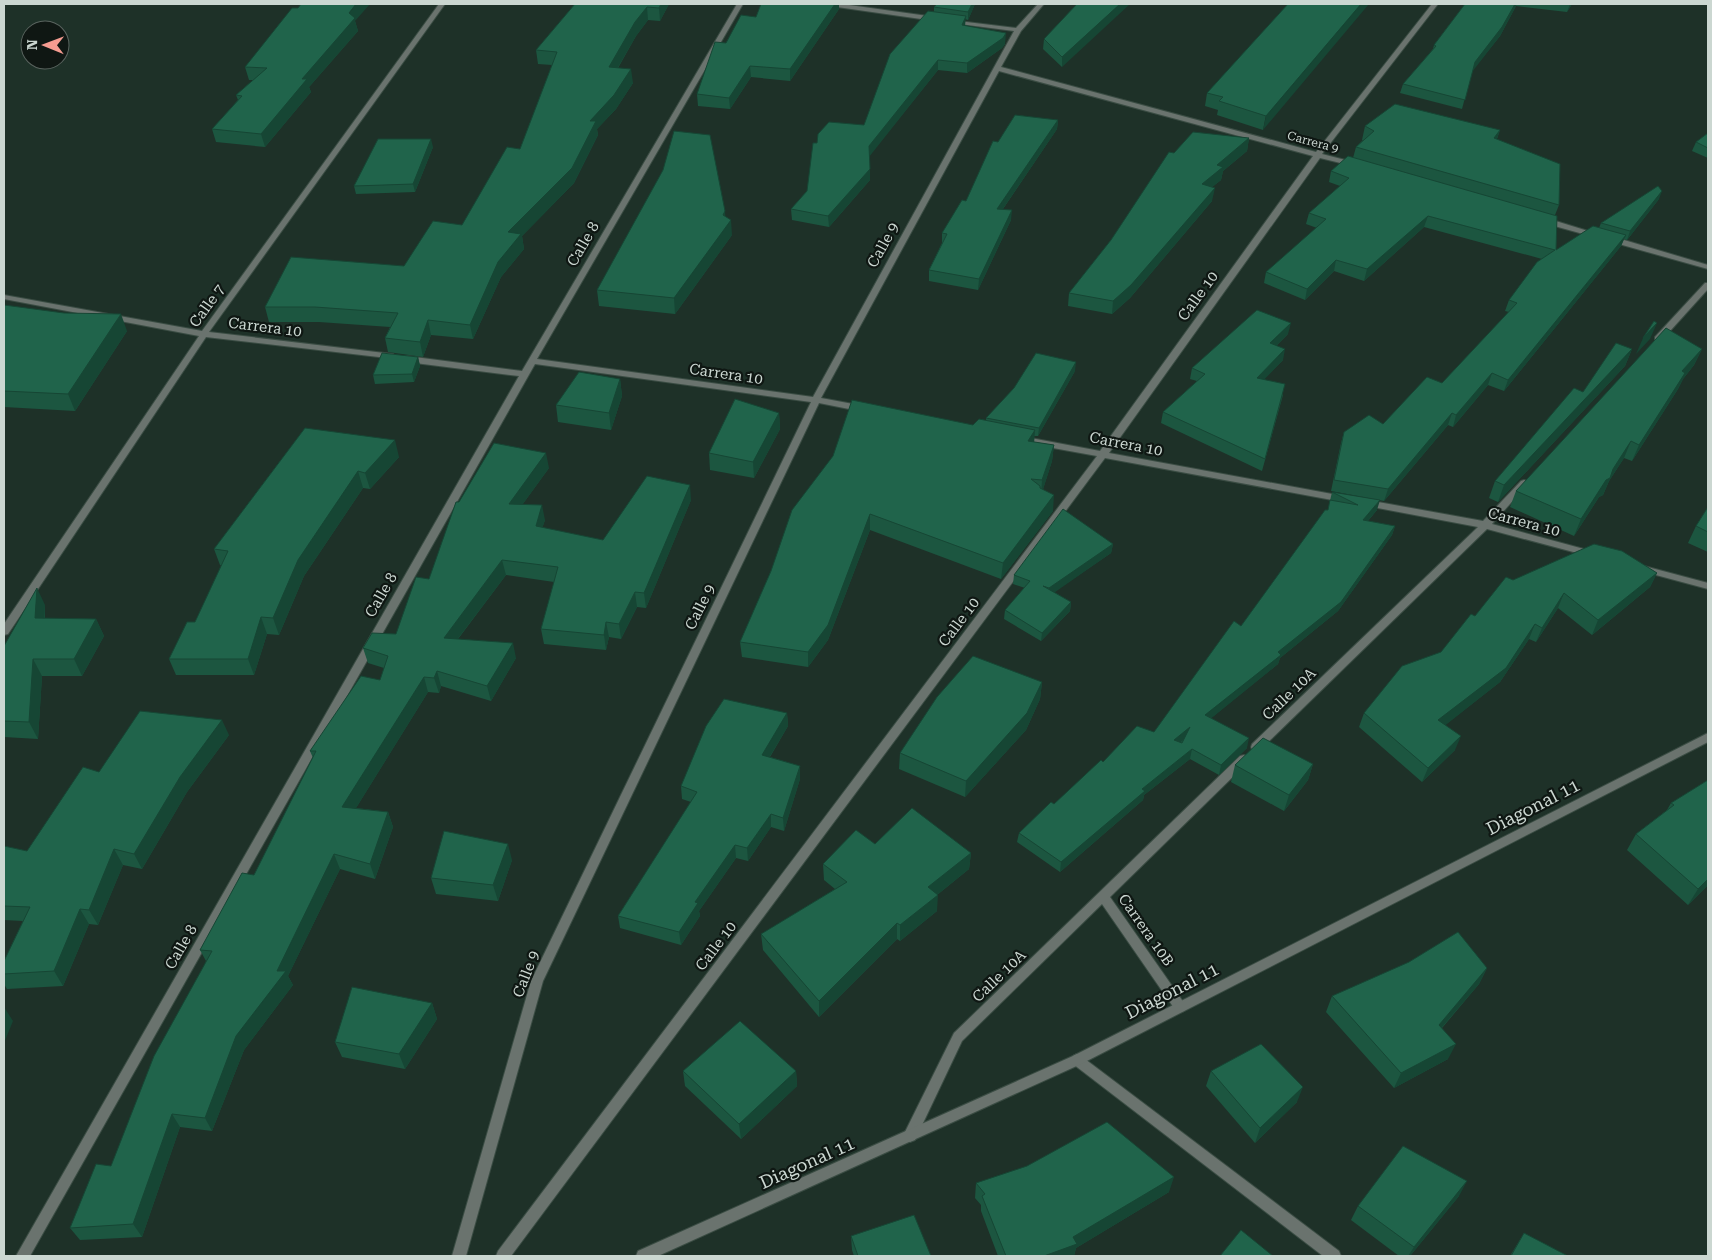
<svg xmlns="http://www.w3.org/2000/svg" width="1712" height="1260" font-family="'Roboto Serif',serif">
	<style>
		.lines { fill: none; stroke-linecap: round; stroke-linejoin: round }
		.minor-casing { stroke: #3a4c43; stroke-width: 2 }
		.tertiary-casing { stroke: #3a4c43; stroke-width: 2 }
		.minor { fill: #6a736e; fill-rule: evenodd }
		.tertiary { fill: #6a736e; fill-rule: evenodd }
		.wall { fill: #1c5640 }
		.shaded-wall { fill: #164634 }
		.building { fill: #20644b; stroke: #164634; fill-rule: evenodd }
		.labels { text-anchor: middle; stroke-width: 4.5; stroke-linejoin: round; paint-order: stroke }
		.far-street-label { font-size: 12px; fill: #cbd7d1; stroke: #0f1713 }
		.street-label { font-size: 15px; fill: #cbd7d1; stroke: #0f1713 }
		.near-street-label { font-size: 18px; fill: #cbd7d1; stroke: #0f1713 }
	</style>
	<rect width="100%" height="100%" fill="#1e3128"/>
	<g class="lines">
		<defs>
			<g id="minor">
				<path d="M 439,4 L 445,4 L 209,332 L 393,354 L 397,357 L 396,359 L 206,337 L 8,634 L 4,635 L 4,624 L 199,336 L 4,299 L 4,295 L 202,331 Z"/>
				<path d="M 737,4 L 743,4 L 537,359 L 813,397 L 1014,31 L 952,23 L 949,21 L 950,20 L 1016,28 L 1038,4 L 1044,4 L 1021,31 L 1001,67 L 1316,152 L 1432,4 L 1438,4 L 1322,154 L 1357,163 L 1357,167 L 1320,158 L 1109,453 L 1343,496 L 1348,499 L 1343,502 L 1105,458 L 511,1256 L 496,1256 L 498,1251 L 1097,456 L 1020,442 L 1017,441 L 1016,439 L 1017,437 L 1020,436 L 1100,451 L 1313,156 L 999,71 L 821,398 L 864,406 L 868,409 L 864,412 L 819,403 L 543,981 L 466,1256 L 452,1256 L 531,981 L 811,402 L 535,364 L 30,1256 L 16,1256 L 519,376 L 407,362 L 403,359 L 407,356 L 522,371 Z"/>
				<path d="M 827,4 L 842,4 L 935,17 L 938,19 L 935,21 L 830,6 Z"/>
				<path d="M 1540,218 L 1546,218 L 1601,235 L 1597,237 L 1594,237 L 1540,222 Z"/>
				<path d="M 1608,237 L 1614,237 L 1708,265 L 1708,269 L 1608,241 Z"/>
				<path d="M 1705,283 L 1708,283 L 1708,289 L 1661,341 L 1655,341 L 1655,337 Z"/>
				<path d="M 1524,480 L 1527,481 L 1529,483 L 1527,485 L 1492,524 L 1595,552 L 1597,554 L 1595,556 L 1592,557 L 1487,529 L 1260,750 L 1252,750 L 1251,747 L 1252,744 L 1478,527 L 1367,506 L 1364,505 L 1362,503 L 1364,501 L 1367,500 L 1483,521 L 1521,481 Z"/>
				<path d="M 1644,566 L 1708,583 L 1708,589 L 1641,571 L 1639,569 L 1641,567 Z"/>
				<path d="M 1244,755 L 1248,756 L 1249,759 L 1248,762 L 1110,897 L 1184,1003 L 1186,1007 L 1184,1011 L 1180,1012 L 1176,1011 L 1102,904 L 962,1041 L 915,1140 L 910,1142 L 905,1140 L 904,1136 L 905,1132 L 954,1033 L 1240,756 Z"/>
				<path d="M 1077,1054 L 1081,1056 L 1339,1251 L 1341,1256 L 1323,1256 L 1073,1064 L 1071,1060 L 1073,1056 Z"/>
			</g>
			<path id="tertiary" d="M 1708,733 L 1708,742 L 1081,1064 L 658,1256 L 636,1256 L 638,1251 L 1073,1056 Z"/>
		</defs>
		<!-- minor casing -->
		<use href="#minor" class="minor-casing"/>
		<!-- tertiary casing -->
		<use href="#tertiary" class="tertiary-casing"/>
		<!-- minor -->
		<use href="#minor" class="minor"/>
		<!-- tertiary -->
		<use href="#tertiary" class="tertiary"/>
	</g>
	<!-- wall -->
	<g class="wall">
		<path d="M 548,4 L 669,4 L 660,21 L 648,20 L 636,36 L 618,68 L 633,83 L 616,109 L 597,129 L 598,135 L 574,183 L 522,236 L 524,249 L 501,277 L 473,339 L 431,335 L 423,357 L 388,352 L 385,338 L 390,327 L 319,322 L 269,322 L 265,307 L 404,266 L 462,225 L 520,149 L 552,65 L 538,64 L 536,50 L 574,5 Z"/>
		<path d="M 761,4 L 839,4 L 839,9 L 790,81 L 751,77 L 730,109 L 698,106 L 697,94 L 726,43 L 756,17 Z"/>
		<path d="M 937,4 L 975,4 L 968,20 L 965,19 L 965,26 L 1005,44 L 1002,48 L 967,73 L 938,70 L 869,156 L 870,180 L 829,227 L 792,220 L 791,209 L 807,191 L 817,143 L 864,125 L 934,12 L 934,7 Z"/>
		<path d="M 1077,4 L 1062,67 L 1043,49 L 1044,39 Z"/>
		<path d="M 1288,4 L 1263,130 L 1217,115 L 1218,110 L 1205,106 L 1207,93 Z"/>
		<path d="M 1465,4 L 1572,4 L 1567,12 L 1516,6 L 1500,36 L 1472,71 L 1462,109 L 1400,93 L 1403,84 L 1433,49 L 1434,45 Z"/>
		<path d="M 355,21 L 358,31 L 309,87 L 311,92 L 265,147 L 216,142 L 212,129 L 238,100 L 236,95 L 253,80 L 249,80 L 245,67 Z"/>
		<path d="M 1058,120 L 1057,129 L 1003,209 L 1011,220 L 978,290 L 929,281 L 929,270 L 942,243 L 942,233 L 966,201 L 998,142 Z"/>
		<path d="M 1365,126 L 1500,130 L 1497,139 L 1559,205 L 1555,215 L 1556,250 L 1599,228 L 1601,223 L 1659,199 L 1627,240 L 1624,239 L 1621,246 L 1504,391 L 1488,385 L 1453,427 L 1448,425 L 1384,501 L 1331,491 L 1341,443 L 1344,432 L 1383,424 L 1442,383 L 1509,312 L 1505,311 L 1509,300 L 1542,259 L 1424,227 L 1364,281 L 1334,271 L 1305,300 L 1264,283 L 1266,272 L 1317,228 L 1306,224 L 1309,213 L 1340,186 L 1329,182 L 1331,171 L 1353,158 L 1356,147 L 1363,140 L 1362,140 Z"/>
		<path d="M 1708,133 L 1708,158 L 1692,151 L 1696,142 Z"/>
		<path d="M 1249,138 L 1247,151 L 1223,171 L 1221,180 L 1212,187 L 1212,201 L 1130,298 L 1112,314 L 1068,306 L 1069,293 L 1111,240 L 1174,153 Z"/>
		<path d="M 433,147 L 415,192 L 356,194 L 354,186 Z"/>
		<path d="M 732,235 L 675,314 L 599,306 L 597,290 Z"/>
		<path d="M 4,305 L 127,331 L 75,411 L 4,407 Z"/>
		<path d="M 1288,334 L 1276,346 L 1283,360 L 1264,379 L 1283,395 L 1262,471 L 1161,423 L 1163,412 L 1197,381 L 1190,379 L 1192,368 Z"/>
		<path d="M 1632,349 L 1625,366 L 1498,502 L 1489,498 L 1495,481 L 1583,392 Z"/>
		<path d="M 1702,349 L 1694,365 L 1683,379 L 1678,389 L 1632,461 L 1624,458 L 1609,481 L 1603,495 L 1599,497 L 1574,536 L 1510,507 L 1516,491 Z"/>
		<path d="M 418,357 L 420,366 L 414,382 L 375,384 L 373,375 Z"/>
		<path d="M 1075,371 L 1038,436 L 1034,436 L 1034,442 L 1054,445 L 1052,461 L 1043,489 L 1053,511 L 1001,579 L 870,530 L 828,640 L 808,667 L 742,657 L 740,642 L 771,571 L 973,425 L 986,420 L 986,418 Z"/>
		<path d="M 620,379 L 622,396 L 611,430 L 558,422 L 556,405 Z"/>
		<path d="M 779,413 L 780,429 L 754,478 L 710,470 L 709,453 Z"/>
		<path d="M 305,428 L 399,457 L 370,489 L 363,488 L 304,576 L 279,635 L 267,634 L 254,675 L 176,675 L 169,659 L 195,622 L 222,566 L 220,565 L 214,549 Z"/>
		<path d="M 549,468 L 522,505 L 545,520 L 542,528 L 603,540 L 691,500 L 646,608 L 637,607 L 621,639 L 609,637 L 606,650 L 544,644 L 541,629 L 554,582 L 506,575 L 458,639 L 516,658 L 491,701 L 441,686 L 439,693 L 428,692 L 356,808 L 388,812 L 393,827 L 375,879 L 340,869 L 288,976 L 293,985 L 244,1050 L 212,1131 L 180,1127 L 142,1237 L 80,1240 L 70,1228 L 111,1166 L 206,961 L 200,950 L 254,875 L 313,758 L 310,751 L 380,680 L 384,668 L 368,663 L 363,648 L 396,634 L 429,579 L 459,502 Z"/>
		<path d="M 1332,492 L 1377,510 L 1368,521 L 1395,526 L 1392,535 L 1338,611 L 1280,658 L 1278,664 L 1211,718 L 1247,748 L 1219,775 L 1190,759 L 1144,795 L 1143,800 L 1060,872 L 1017,842 L 1019,833 L 1054,804 L 1103,762 L 1154,732 L 1241,626 L 1328,510 Z"/>
		<path d="M 1708,507 L 1708,552 L 1688,543 L 1696,526 Z"/>
		<path d="M 1113,544 L 1111,553 L 1054,592 L 1071,602 L 1070,611 L 1041,641 L 1004,619 L 1005,610 L 1025,588 L 1013,584 L 1014,575 Z"/>
		<path d="M 1657,573 L 1650,587 L 1592,635 L 1558,608 L 1536,642 L 1529,639 L 1500,682 L 1445,725 L 1455,750 L 1422,782 L 1359,727 L 1364,713 L 1441,652 L 1475,616 L 1513,580 Z"/>
		<path d="M 45,605 L 45,618 L 96,619 L 104,636 L 82,676 L 42,676 L 38,739 L 4,737 L 4,646 Z"/>
		<path d="M 1042,682 L 1040,699 L 1026,730 L 965,797 L 899,769 L 900,753 Z"/>
		<path d="M 787,713 L 788,726 L 770,757 L 800,766 L 800,779 L 784,831 L 771,827 L 748,861 L 736,858 L 699,911 L 700,916 L 681,945 L 620,928 L 618,916 L 691,802 L 682,799 L 681,786 Z"/>
		<path d="M 229,735 L 187,792 L 142,869 L 123,865 L 98,925 L 89,924 L 63,986 L 7,989 L 4,984 L 4,961 L 23,921 L 4,920 L 4,846 L 27,851 L 99,772 Z"/>
		<path d="M 1313,764 L 1308,780 L 1284,811 L 1231,782 L 1235,765 Z"/>
		<path d="M 1708,780 L 1708,885 L 1688,905 L 1627,850 L 1636,834 L 1667,810 L 1671,803 Z"/>
		<path d="M 875,844 L 971,853 L 969,869 L 937,895 L 937,911 L 900,941 L 897,939 L 819,1017 L 763,950 L 761,934 L 835,889 L 824,880 L 823,864 Z"/>
		<path d="M 512,860 L 498,901 L 436,894 L 431,878 Z"/>
		<path d="M 1487,968 L 1479,984 L 1442,1028 L 1448,1059 L 1394,1088 L 1326,1012 L 1332,996 Z"/>
		<path d="M 432,1003 L 437,1019 L 405,1069 L 342,1057 L 335,1042 Z"/>
		<path d="M 683,1071 L 796,1071 L 797,1086 L 741,1139 L 685,1086 Z"/>
		<path d="M 1211,1071 L 1297,1102 L 1255,1143 L 1206,1086 Z"/>
		<path d="M 976,1183 L 1169,1192 L 1076,1248 L 1074,1256 L 998,1256 L 981,1211 L 981,1205 L 975,1198 Z"/>
		<path d="M 1459,1196 L 1410,1256 L 1399,1256 L 1351,1220 L 1358,1206 Z"/>
		<path d="M 1524,1233 L 1568,1256 L 1510,1256 Z"/>
		<path d="M 851,1236 L 931,1256 L 854,1256 L 852,1250 Z"/>
	</g>
	<!-- shaded-wall -->
	<g class="shaded-wall">
		<path d="M 356,4 L 370,4 L 355,21 L 358,31 L 309,87 L 311,92 L 265,147 L 261,134 L 351,11 Z"/>
		<path d="M 661,4 L 669,4 L 660,21 L 659,8 Z"/>
		<path d="M 835,4 L 839,4 L 839,9 L 790,81 L 790,69 Z"/>
		<path d="M 972,4 L 975,4 L 968,20 L 968,12 Z"/>
		<path d="M 1120,4 L 1130,4 L 1062,67 L 1062,57 Z"/>
		<path d="M 1361,4 L 1369,4 L 1263,130 L 1266,116 Z"/>
		<path d="M 1515,4 L 1517,4 L 1516,6 L 1500,36 L 1472,72 L 1475,62 Z"/>
		<path d="M 1570,4 L 1572,4 L 1567,12 Z"/>
		<path d="M 647,7 L 648,20 L 636,36 L 610,81 L 609,67 L 635,22 Z"/>
		<path d="M 966,16 L 965,26 L 962,25 Z"/>
		<path d="M 1006,33 L 1005,44 L 1002,48 L 967,73 L 967,63 Z"/>
		<path d="M 938,60 L 938,70 L 869,157 L 869,146 Z"/>
		<path d="M 750,66 L 751,77 L 730,109 L 729,98 Z"/>
		<path d="M 631,69 L 633,83 L 616,109 L 597,129 L 598,135 L 574,183 L 522,236 L 524,249 L 501,277 L 473,339 L 470,325 L 508,232 L 590,121 Z"/>
		<path d="M 1058,120 L 1057,129 L 996,219 L 997,209 Z"/>
		<path d="M 1500,130 L 1495,144 L 1494,138 Z"/>
		<path d="M 1249,138 L 1247,151 L 1223,171 L 1221,180 L 1200,197 L 1202,184 L 1217,165 Z"/>
		<path d="M 431,139 L 433,147 L 415,192 L 413,184 Z"/>
		<path d="M 870,169 L 870,180 L 829,227 L 828,216 Z"/>
		<path d="M 1215,188 L 1212,201 L 1130,298 L 1112,314 L 1113,301 Z"/>
		<path d="M 1662,191 L 1659,199 L 1627,240 L 1630,231 Z"/>
		<path d="M 1012,210 L 1011,220 L 978,290 L 979,279 Z"/>
		<path d="M 725,211 L 726,226 L 731,220 L 732,235 L 675,314 L 674,298 Z"/>
		<path d="M 1428,216 L 1424,227 L 1364,281 L 1367,269 Z"/>
		<path d="M 1626,235 L 1621,246 L 1504,391 L 1508,380 Z"/>
		<path d="M 1336,260 L 1334,271 L 1305,300 L 1307,289 Z"/>
		<path d="M 121,314 L 127,331 L 75,411 L 68,394 Z"/>
		<path d="M 428,320 L 431,335 L 423,357 L 420,342 Z"/>
		<path d="M 1291,323 L 1288,334 L 1268,354 L 1270,343 Z"/>
		<path d="M 1657,323 L 1650,339 L 1636,354 L 1643,338 Z"/>
		<path d="M 1285,349 L 1283,360 L 1255,389 L 1257,378 Z"/>
		<path d="M 1632,349 L 1625,366 L 1498,502 L 1504,485 Z"/>
		<path d="M 1702,349 L 1694,365 L 1683,379 L 1678,389 L 1632,461 L 1639,445 L 1682,371 Z"/>
		<path d="M 418,357 L 420,366 L 414,382 L 412,374 Z"/>
		<path d="M 1076,362 L 1075,371 L 1038,436 L 1039,428 Z"/>
		<path d="M 1492,373 L 1488,385 L 1453,427 L 1456,415 Z"/>
		<path d="M 620,379 L 622,396 L 611,430 L 609,413 Z"/>
		<path d="M 779,413 L 780,429 L 754,478 L 753,462 Z"/>
		<path d="M 1452,413 L 1448,425 L 1384,501 L 1388,489 Z"/>
		<path d="M 1035,430 L 1034,445 L 1028,441 Z"/>
		<path d="M 395,440 L 399,457 L 370,489 L 365,473 Z"/>
		<path d="M 1631,441 L 1624,458 L 1609,481 L 1603,495 L 1599,497 L 1574,536 L 1581,519 Z"/>
		<path d="M 1054,445 L 1052,461 L 1041,496 L 1042,480 Z"/>
		<path d="M 546,453 L 549,468 L 512,519 L 509,504 Z"/>
		<path d="M 358,471 L 363,488 L 304,576 L 279,635 L 273,618 L 298,560 Z"/>
		<path d="M 690,485 L 691,500 L 646,608 L 644,593 Z"/>
		<path d="M 1054,495 L 1053,511 L 1001,579 L 1003,563 Z"/>
		<path d="M 1380,500 L 1377,510 L 1360,530 L 1363,520 Z"/>
		<path d="M 542,505 L 545,520 L 538,541 L 536,526 Z"/>
		<path d="M 870,514 L 870,530 L 828,640 L 808,667 L 808,652 Z"/>
		<path d="M 1395,526 L 1392,535 L 1338,611 L 1280,658 L 1278,664 L 1203,725 L 1205,715 L 1278,652 Z"/>
		<path d="M 1113,544 L 1111,553 L 1048,597 L 1049,588 Z"/>
		<path d="M 502,560 L 506,575 L 447,653 L 444,638 Z"/>
		<path d="M 1657,573 L 1650,587 L 1592,635 L 1598,620 Z"/>
		<path d="M 37,588 L 45,605 L 44,634 L 35,618 Z"/>
		<path d="M 635,592 L 637,607 L 621,639 L 619,624 Z"/>
		<path d="M 1564,593 L 1558,608 L 1536,642 L 1542,628 Z"/>
		<path d="M 1071,602 L 1070,611 L 1041,641 L 1042,633 Z"/>
		<path d="M 261,617 L 267,634 L 254,675 L 248,659 Z"/>
		<path d="M 96,619 L 104,636 L 82,676 L 74,659 Z"/>
		<path d="M 606,622 L 609,637 L 606,650 L 604,635 Z"/>
		<path d="M 1535,624 L 1529,639 L 1500,682 L 1433,735 L 1438,720 Z"/>
		<path d="M 513,643 L 516,658 L 491,701 L 487,686 Z"/>
		<path d="M 33,659 L 42,676 L 38,739 L 29,722 Z"/>
		<path d="M 437,671 L 441,686 L 439,693 L 434,678 Z"/>
		<path d="M 424,677 L 428,692 L 348,821 L 342,807 Z"/>
		<path d="M 1042,682 L 1040,699 L 1026,730 L 965,797 L 966,781 Z"/>
		<path d="M 787,713 L 788,726 L 763,768 L 762,755 Z"/>
		<path d="M 222,720 L 229,735 L 187,792 L 142,869 L 134,854 L 180,777 Z"/>
		<path d="M 1190,727 L 1187,737 L 1172,749 L 1174,740 Z"/>
		<path d="M 1461,736 L 1455,750 L 1422,782 L 1428,768 Z"/>
		<path d="M 1249,738 L 1247,748 L 1219,775 L 1221,765 Z"/>
		<path d="M 1192,749 L 1190,759 L 1144,795 L 1143,800 L 1060,872 L 1061,862 L 1142,789 Z"/>
		<path d="M 1313,764 L 1308,780 L 1284,811 L 1289,795 Z"/>
		<path d="M 800,766 L 800,779 L 784,831 L 783,818 Z"/>
		<path d="M 388,812 L 393,827 L 375,879 L 370,864 Z"/>
		<path d="M 771,814 L 771,827 L 748,861 L 747,848 Z"/>
		<path d="M 508,844 L 512,860 L 498,901 L 493,885 Z"/>
		<path d="M 735,845 L 736,858 L 699,911 L 700,916 L 681,945 L 679,932 L 695,902 Z"/>
		<path d="M 114,849 L 123,865 L 98,925 L 89,910 Z"/>
		<path d="M 971,853 L 969,869 L 927,903 L 928,887 Z"/>
		<path d="M 334,854 L 340,869 L 288,976 L 293,985 L 244,1050 L 212,1131 L 205,1118 L 236,1036 L 277,971 Z"/>
		<path d="M 1708,879 L 1708,885 L 1688,905 L 1698,889 Z"/>
		<path d="M 938,895 L 937,911 L 900,941 L 900,925 Z"/>
		<path d="M 80,909 L 89,924 L 63,986 L 54,971 Z"/>
		<path d="M 897,923 L 897,939 L 819,1017 L 819,1001 Z"/>
		<path d="M 1487,968 L 1479,984 L 1431,1040 L 1439,1025 Z"/>
		<path d="M 432,1003 L 437,1019 L 405,1069 L 399,1054 Z"/>
		<path d="M 4,1007 L 13,1021 L 4,1043 Z"/>
		<path d="M 1456,1044 L 1448,1059 L 1394,1088 L 1401,1073 Z"/>
		<path d="M 796,1071 L 797,1086 L 741,1139 L 739,1124 Z"/>
		<path d="M 1303,1087 L 1297,1102 L 1255,1143 L 1260,1128 Z"/>
		<path d="M 172,1114 L 180,1127 L 142,1237 L 133,1224 Z"/>
		<path d="M 1174,1177 L 1169,1192 L 1076,1248 L 1074,1256 L 1044,1256 L 1073,1237 Z"/>
		<path d="M 1467,1181 L 1459,1196 L 1410,1256 L 1408,1256 L 1414,1247 Z"/>
	</g>
	<!-- building -->
	<g class="building">
		<path d="M 301,4 L 356,4 L 349,13 L 355,18 L 302,79 L 307,79 L 261,134 L 212,129 L 242,96 L 236,95 L 267,68 L 245,67 L 292,8 L 298,8 Z"/>
		<path d="M 575,4 L 661,4 L 659,8 L 647,7 L 635,22 L 609,67 L 631,69 L 614,95 L 590,121 L 596,121 L 572,168 L 508,232 L 521,234 L 498,262 L 470,325 L 428,320 L 420,342 L 385,338 L 398,313 L 315,307 L 265,307 L 291,257 L 404,266 L 433,221 L 462,225 L 507,147 L 520,149 L 557,52 L 536,50 Z"/>
		<path d="M 761,4 L 835,4 L 790,69 L 750,66 L 729,98 L 697,94 L 715,42 L 726,43 L 741,15 L 756,17 Z"/>
		<path d="M 937,4 L 972,4 L 968,12 L 934,7 Z"/>
		<path d="M 1077,4 L 1120,4 L 1062,57 L 1044,39 Z"/>
		<path d="M 1288,4 L 1361,4 L 1266,116 L 1219,101 L 1223,97 L 1207,93 Z"/>
		<path d="M 1465,4 L 1515,4 L 1502,27 L 1475,62 L 1465,100 L 1403,84 L 1436,46 L 1434,45 Z"/>
		<path d="M 928,11 L 966,16 L 962,25 L 1006,33 L 1003,38 L 967,63 L 938,60 L 869,146 L 870,169 L 828,216 L 791,209 L 807,191 L 813,143 L 817,143 L 818,134 L 829,122 L 864,125 L 890,54 Z"/>
		<path d="M 1395,104 L 1500,130 L 1494,138 L 1560,164 L 1559,205 L 1356,147 L 1374,131 L 1365,126 Z"/>
		<path d="M 1015,115 L 1058,120 L 997,209 L 1012,210 L 979,279 L 929,270 L 947,234 L 942,233 L 962,200 L 966,201 L 993,141 L 998,142 Z"/>
		<path d="M 674,131 L 710,135 L 725,211 L 723,215 L 731,220 L 674,298 L 597,290 L 663,170 Z"/>
		<path d="M 1193,132 L 1249,138 L 1217,165 L 1223,167 L 1202,184 L 1215,188 L 1131,285 L 1113,301 L 1069,293 L 1111,240 L 1169,152 L 1174,153 Z"/>
		<path d="M 1708,133 L 1708,148 L 1696,142 Z"/>
		<path d="M 378,139 L 431,139 L 413,184 L 354,186 Z"/>
		<path d="M 1348,156 L 1557,216 L 1556,250 L 1593,226 L 1626,235 L 1508,380 L 1492,373 L 1456,415 L 1452,413 L 1388,489 L 1334,480 L 1344,432 L 1369,415 L 1383,424 L 1427,377 L 1442,383 L 1517,303 L 1509,300 L 1537,262 L 1555,250 L 1428,216 L 1367,269 L 1336,260 L 1307,289 L 1266,272 L 1326,219 L 1309,213 L 1349,178 L 1331,171 Z"/>
		<path d="M 1658,186 L 1662,191 L 1630,231 L 1601,223 Z"/>
		<path d="M 4,305 L 64,313 L 121,314 L 68,394 L 4,391 Z"/>
		<path d="M 1257,310 L 1291,323 L 1270,343 L 1285,349 L 1257,378 L 1285,384 L 1265,459 L 1163,412 L 1205,374 L 1192,368 Z"/>
		<path d="M 1654,321 L 1657,323 L 1643,338 Z"/>
		<path d="M 1666,328 L 1702,349 L 1682,371 L 1685,373 L 1639,445 L 1631,441 L 1613,469 L 1610,478 L 1606,480 L 1581,519 L 1516,491 Z"/>
		<path d="M 1616,343 L 1632,349 L 1504,485 L 1495,481 L 1574,388 L 1583,392 Z"/>
		<path d="M 382,353 L 418,357 L 412,374 L 373,375 Z"/>
		<path d="M 1036,353 L 1076,362 L 1039,428 L 986,418 L 1014,388 Z"/>
		<path d="M 579,372 L 620,379 L 609,413 L 556,405 Z"/>
		<path d="M 735,399 L 779,413 L 753,462 L 709,453 Z"/>
		<path d="M 852,400 L 973,425 L 979,419 L 1035,430 L 1028,441 L 1054,445 L 1042,480 L 1031,479 L 1040,486 L 1040,488 L 1054,495 L 1003,563 L 870,514 L 828,625 L 808,652 L 740,642 L 771,571 L 792,510 L 833,456 Z"/>
		<path d="M 305,428 L 395,440 L 365,473 L 358,471 L 298,560 L 273,618 L 261,617 L 248,659 L 169,659 L 187,622 L 195,622 L 228,551 L 214,549 Z"/>
		<path d="M 494,443 L 546,453 L 509,504 L 542,505 L 536,526 L 603,540 L 647,476 L 690,485 L 644,593 L 635,592 L 619,624 L 606,622 L 604,635 L 541,629 L 558,567 L 502,560 L 444,638 L 513,643 L 487,686 L 437,671 L 434,678 L 424,677 L 342,807 L 388,812 L 370,864 L 334,854 L 277,971 L 286,971 L 236,1036 L 205,1118 L 172,1114 L 133,1224 L 70,1228 L 96,1164 L 111,1166 L 154,1056 L 212,951 L 200,950 L 242,873 L 254,875 L 316,751 L 310,751 L 361,676 L 380,680 L 388,656 L 363,648 L 372,633 L 396,634 L 416,577 L 429,579 L 456,502 L 459,502 Z"/>
		<path d="M 1332,492 L 1380,500 L 1363,520 L 1395,526 L 1341,602 L 1278,652 L 1281,655 L 1205,715 L 1249,738 L 1221,765 L 1192,749 L 1142,789 L 1145,791 L 1061,862 L 1019,833 L 1051,802 L 1054,804 L 1101,760 L 1103,762 L 1137,726 L 1154,732 L 1234,621 L 1241,626 L 1325,510 L 1328,510 L 1330,500 L 1358,505 ZM 1190,727 L 1182,743 L 1174,740 Z"/>
		<path d="M 1708,507 L 1708,532 L 1696,526 Z"/>
		<path d="M 1063,509 L 1113,544 L 1049,588 L 1043,586 L 1071,602 L 1042,633 L 1005,610 L 1030,581 L 1014,575 Z"/>
		<path d="M 1594,544 L 1622,551 L 1657,573 L 1598,620 L 1564,593 L 1542,628 L 1535,624 L 1506,668 L 1438,720 L 1461,736 L 1428,768 L 1364,713 L 1402,666 L 1441,652 L 1471,614 L 1475,616 L 1506,577 L 1513,580 Z"/>
		<path d="M 37,588 L 35,618 L 96,619 L 74,659 L 33,659 L 29,722 L 4,721 L 4,646 Z"/>
		<path d="M 973,656 L 1042,682 L 1027,713 L 966,781 L 900,753 L 937,697 Z"/>
		<path d="M 724,699 L 787,713 L 762,755 L 800,766 L 783,818 L 771,814 L 747,848 L 735,845 L 695,902 L 698,903 L 679,932 L 618,916 L 697,792 L 681,786 L 706,726 Z"/>
		<path d="M 140,711 L 222,720 L 180,777 L 134,854 L 114,849 L 89,910 L 80,909 L 54,971 L 4,974 L 4,961 L 30,907 L 4,906 L 4,846 L 27,851 L 83,767 L 99,772 Z"/>
		<path d="M 1263,738 L 1313,764 L 1289,795 L 1235,765 Z"/>
		<path d="M 1708,780 L 1708,879 L 1698,889 L 1636,834 L 1674,805 L 1671,803 Z"/>
		<path d="M 912,808 L 971,853 L 928,887 L 938,895 L 900,925 L 897,923 L 819,1001 L 761,934 L 847,882 L 823,864 L 856,830 L 875,844 Z"/>
		<path d="M 444,831 L 508,844 L 493,885 L 431,878 Z"/>
		<path d="M 1458,932 L 1487,968 L 1439,1025 L 1456,1044 L 1401,1073 L 1332,996 L 1409,962 Z"/>
		<path d="M 352,987 L 432,1003 L 399,1054 L 335,1042 Z"/>
		<path d="M 740,1021 L 796,1071 L 739,1124 L 683,1071 Z"/>
		<path d="M 1261,1044 L 1303,1087 L 1260,1128 L 1211,1071 Z"/>
		<path d="M 1107,1122 L 1174,1177 L 1073,1237 L 1077,1244 L 1044,1256 L 1006,1256 L 982,1196 L 985,1194 L 976,1183 L 1027,1166 Z"/>
		<path d="M 1403,1146 L 1467,1181 L 1414,1247 L 1358,1206 Z"/>
		<path d="M 914,1215 L 931,1256 L 858,1256 L 851,1236 Z"/>
		<path d="M 1241,1230 L 1273,1256 L 1220,1256 Z"/>
		<path d="M 1524,1233 L 1568,1256 L 1511,1256 Z"/>
	</g>
	<g class="labels">
		<!-- far-street labels -->
		<g class="far-street-label">
			<text transform="translate(1313 142) rotate(15)" y="4">Carrera 9</text>
		</g>
		<!-- street labels -->
		<g class="street-label">
			<text transform="translate(583 244) rotate(-60)" y="5">Calle 8</text>
			<text transform="translate(883 245) rotate(-61)" y="5">Calle 9</text>
			<text transform="translate(1198 296) rotate(-54)" y="5">Calle 10</text>
			<text transform="translate(207 306) rotate(-54)" y="5">Calle 7</text>
			<text transform="translate(265 327) rotate(7)" y="5">Carrera 10</text>
			<text transform="translate(726 374) rotate(8)" y="5">Carrera 10</text>
			<text transform="translate(1126 444) rotate(11)" y="5">Carrera 10</text>
			<text transform="translate(1524 522) rotate(15)" y="5">Carrera 10</text>
			<text transform="translate(381 595) rotate(-60)" y="5">Calle 8</text>
			<text transform="translate(700 607) rotate(-64)" y="5">Calle 9</text>
			<text transform="translate(959 622) rotate(-53)" y="5">Calle 10</text>
			<text transform="translate(1289 694) rotate(-44)" y="5">Calle 10A</text>
			<text transform="translate(1146 930) rotate(55)" y="5">Carrera 10B</text>
			<text transform="translate(716 946) rotate(-53)" y="5">Calle 10</text>
			<text transform="translate(181 947) rotate(-60)" y="5">Calle 8</text>
			<text transform="translate(526 974) rotate(-69)" y="5">Calle 9</text>
			<text transform="translate(999 976) rotate(-44)" y="5">Calle 10A</text>
		</g>
		<!-- near-street labels -->
		<g class="near-street-label">
			<text transform="translate(1533 807) rotate(-27)" y="6">Diagonal 11</text>
			<text transform="translate(1172 991) rotate(-27)" y="6">Diagonal 11</text>
			<text transform="translate(807 1163) rotate(-24)" y="6">Diagonal 11</text>
		</g>
	</g>
	<!-- border -->
	<rect width="1712" height="1260" fill="none" stroke="#cbd7d1" stroke-width="10"/>
	<!-- north arrow -->
	<g transform="translate(45 45) rotate(271)"><circle r="24" fill="#0f1713" stroke="#5a645f"/>
	<path d="M0-4L9 19L0 12L-9 19Z" fill="#f59c91"/>
	<text y="-8" font-size="14" font-weight="bold" text-anchor="middle" fill="#cbd7d1">N</text>
	</g>
</svg>
